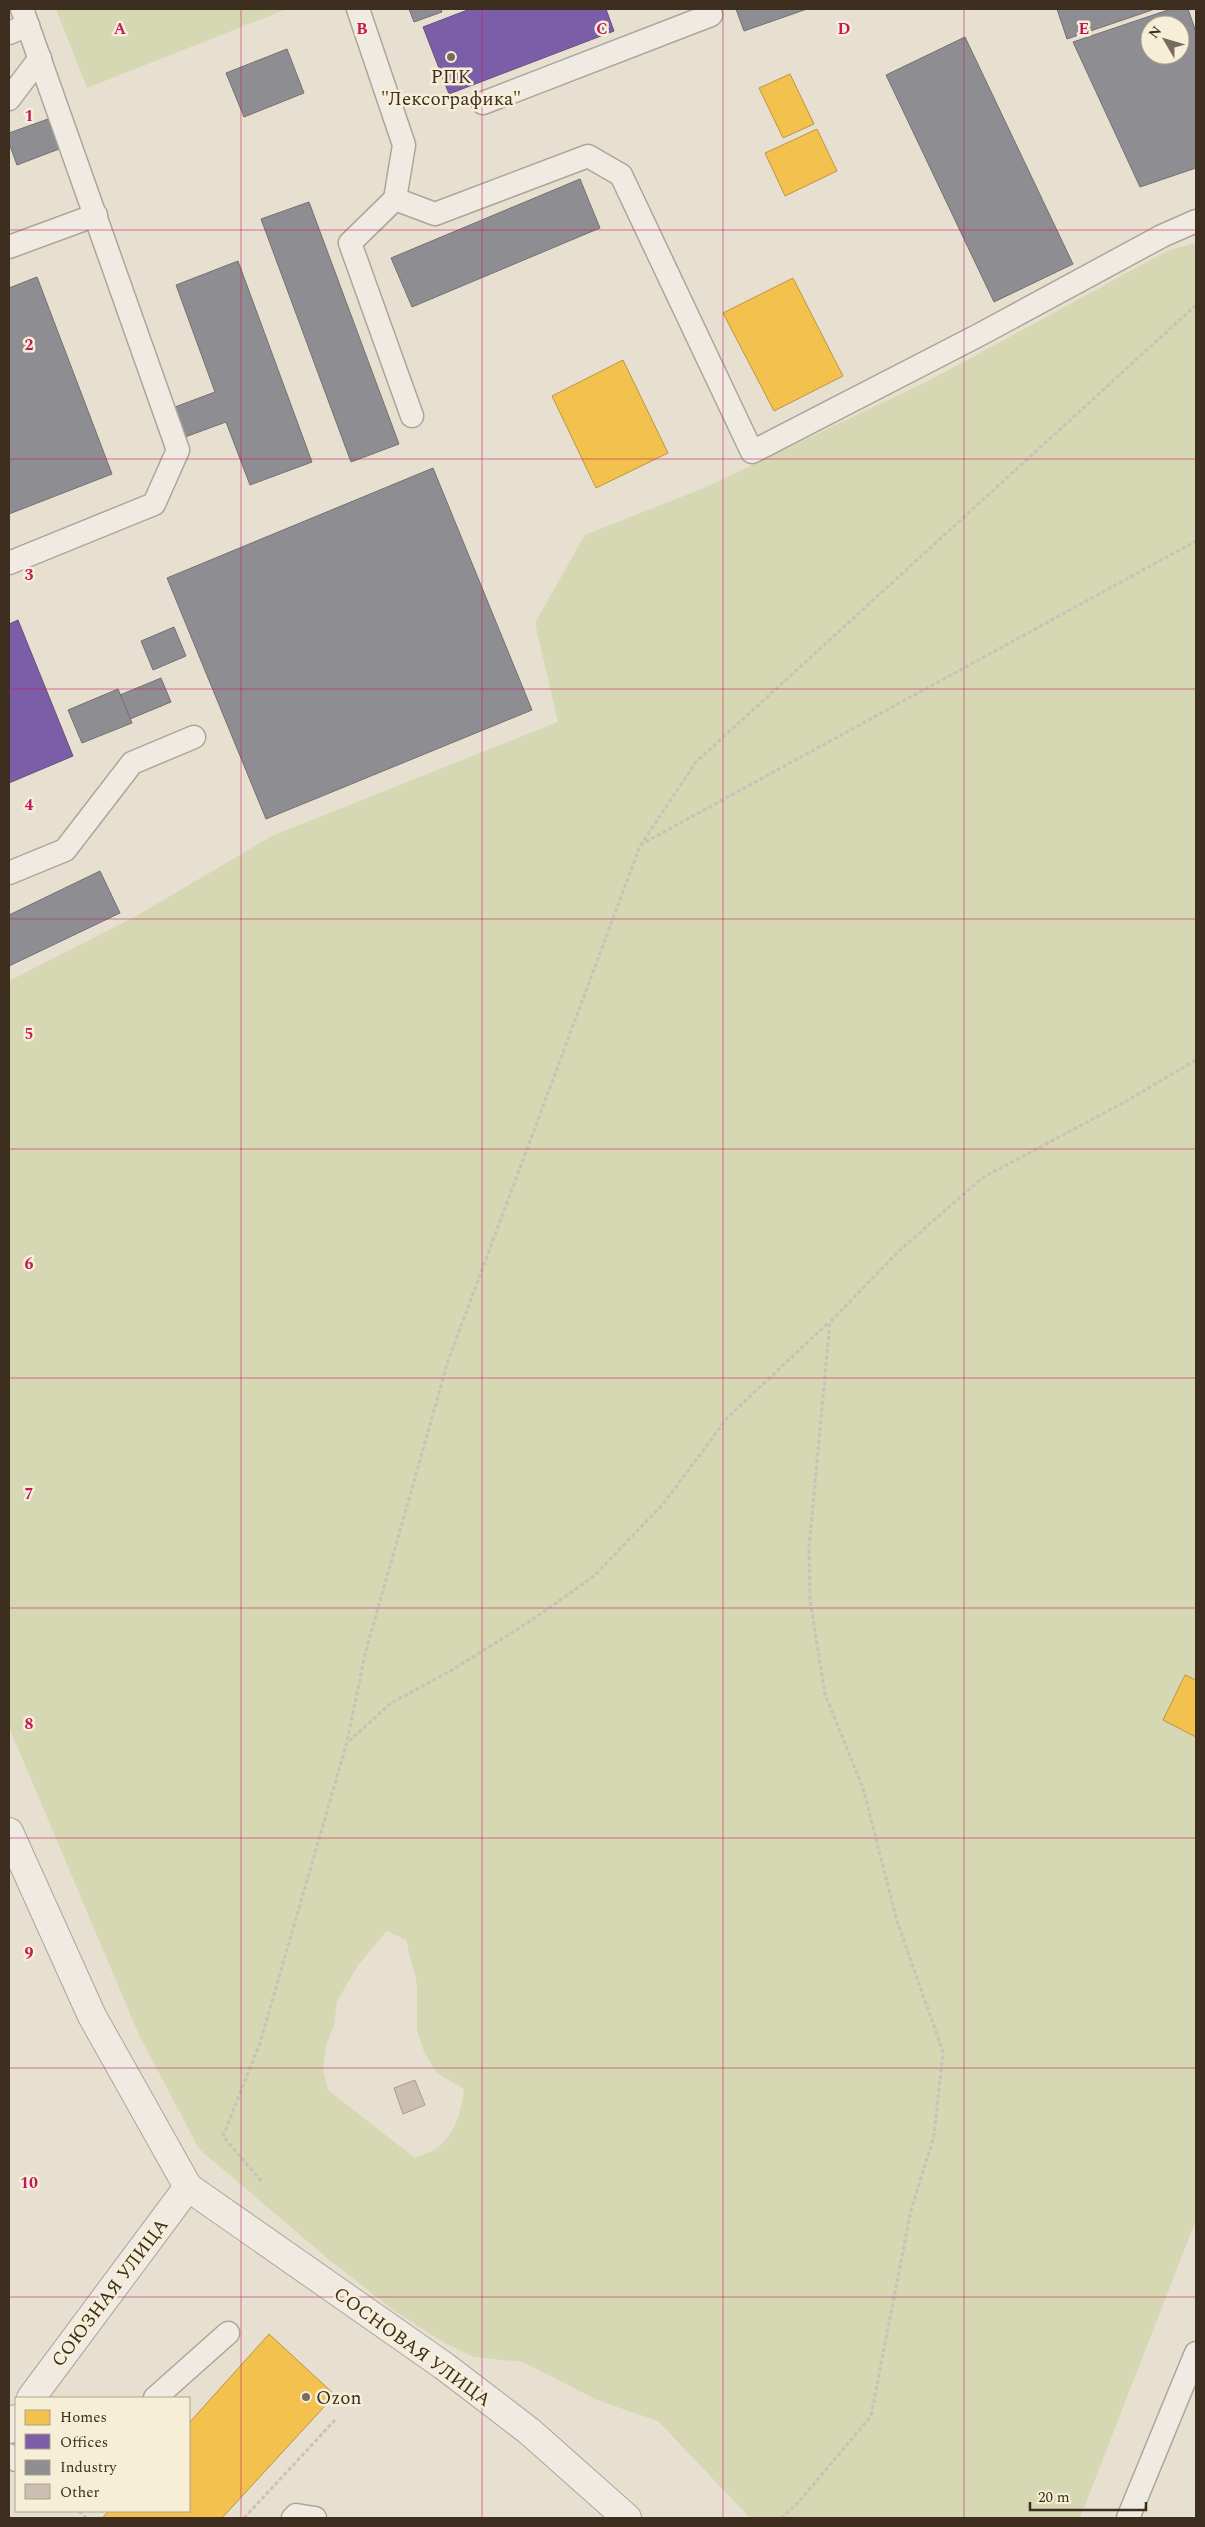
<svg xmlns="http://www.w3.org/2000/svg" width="1205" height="2527" font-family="Spectral,serif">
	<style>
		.green { fill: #d6d7b3; fill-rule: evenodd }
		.homes { fill: #f2c14e; stroke: #bc9540 }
		.offices { fill: #7b5ea7; stroke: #68507e }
		.industry { fill: #8d8d92; stroke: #757070; fill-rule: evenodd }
		.building { fill: #cbbfb2; stroke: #a89c90 }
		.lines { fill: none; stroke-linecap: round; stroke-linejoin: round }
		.service-casing { stroke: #ada599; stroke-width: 25 }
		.tertiary-casing { stroke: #ada599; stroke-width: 30 }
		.path { stroke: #c8c2b9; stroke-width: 3; stroke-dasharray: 4 2.5; stroke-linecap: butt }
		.service { stroke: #efebe3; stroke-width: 22 }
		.tertiary { stroke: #efebe3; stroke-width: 28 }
		.grid { fill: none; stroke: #c2185b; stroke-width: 1; stroke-opacity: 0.55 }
		.poi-dot { fill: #786c5e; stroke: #f7eed8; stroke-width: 2 }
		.labels { text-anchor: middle; stroke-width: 5; stroke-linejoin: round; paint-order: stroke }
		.poi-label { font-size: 19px; fill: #3d2e20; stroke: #f7eed8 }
		.street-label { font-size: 19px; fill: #3d2e20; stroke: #f7eed8 }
		.grid-label { font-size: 16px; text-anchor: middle; font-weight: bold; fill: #c2185b; stroke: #f7eed8; stroke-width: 5; stroke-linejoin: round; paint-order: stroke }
	</style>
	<rect width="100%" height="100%" fill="#e7e0d1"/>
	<!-- green -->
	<g class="green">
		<path d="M 56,9 L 287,9 L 87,88 Z"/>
		<path d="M 1196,243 L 1196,2220 L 1080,2518 L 750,2518 L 658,2421 L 597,2400 L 523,2362 L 474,2357 L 446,2344 L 393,2310 L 327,2258 L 199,2149 L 139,2035 L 9,1727 L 9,981 L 136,916 L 274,835 L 558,722 L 535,623 L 585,535 L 704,488 L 932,379 L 1169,250 ZM 387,1931 L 406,1940 L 417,1984 L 417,2030 L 424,2052 L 437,2073 L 464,2089 C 462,2110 455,2135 437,2148 C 431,2152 422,2155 415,2158 L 328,2090 L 323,2068 L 326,2045 L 334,2025 L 337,2001 L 359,1964 Z"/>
	</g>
	<!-- homes -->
	<g class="homes">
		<path d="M 790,74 L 814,124 L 783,138 L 759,88 Z"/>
		<path d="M 817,129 L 837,171 L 785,196 L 765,153 Z"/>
		<path d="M 793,278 L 843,376 L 774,411 L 723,313 Z"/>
		<path d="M 623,360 L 668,453 L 596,488 L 552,396 Z"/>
		<path d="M 1185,1675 L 1196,1680 L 1196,1737 L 1163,1720 Z"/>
		<path d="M 269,2334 L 335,2395 L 222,2518 L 102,2518 L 109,2511 L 189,2511 L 189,2423 Z"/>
	</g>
	<!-- offices -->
	<g class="offices">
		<path d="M 470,9 L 606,9 L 614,31 L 449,94 L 423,27 Z"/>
		<path d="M 18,620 L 73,756 L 9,783 L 9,624 Z"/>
	</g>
	<!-- industry -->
	<g class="industry">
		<path d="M 409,9 L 441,9 L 442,12 L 414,22 Z"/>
		<path d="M 736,9 L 807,9 L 744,31 Z"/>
		<path d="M 1057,9 L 1155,9 L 1067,39 Z"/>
		<path d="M 1171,9 L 1188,9 L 1196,32 L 1196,168 L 1140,187 L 1073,42 ZM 1150,25 L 1180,25 L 1180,55 L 1150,55 Z"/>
		<path d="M 965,37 L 1073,264 L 994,302 L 886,75 Z"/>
		<path d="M 287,49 L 304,93 L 244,117 L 226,73 Z"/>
		<path d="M 48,119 L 59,149 L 17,165 L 9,143 L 9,133 Z"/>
		<path d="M 580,179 L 600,228 L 412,307 L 391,258 Z"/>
		<path d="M 309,202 L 399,444 L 351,462 L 261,219 Z"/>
		<path d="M 238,261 L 312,462 L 250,485 L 226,422 L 185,437 L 175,407 L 215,392 L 176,285 Z"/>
		<path d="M 37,277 L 112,474 L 9,514 L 9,288 Z"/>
		<path d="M 433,468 L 532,710 L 266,819 L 167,578 Z"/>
		<path d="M 174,627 L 186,656 L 153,670 L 141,641 Z"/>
		<path d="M 161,678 L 171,702 L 130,719 L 120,695 Z"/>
		<path d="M 118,689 L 132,723 L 82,743 L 68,710 Z"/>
		<path d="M 100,871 L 120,913 L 9,966 L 9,915 Z"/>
	</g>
	<!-- building -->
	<path class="building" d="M 415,2080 L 425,2105 L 403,2114 L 394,2088 Z"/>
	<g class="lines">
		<defs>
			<g id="service">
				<path d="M 358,9 L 404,145 L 395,199 L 350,243 L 412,416"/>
				<path d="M 9,33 L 28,25"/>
				<path d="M 9,99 L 40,58"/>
				<path d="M 483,103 L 711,15 L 709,9"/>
				<path d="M 395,199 L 435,214 L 588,156 L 621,175 L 752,452 L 979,335 L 1162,236 L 1196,221"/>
				<path d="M 9,247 L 96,215"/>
				<path d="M 9,563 L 154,504 L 178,450 L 22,9"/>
				<path d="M 9,873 L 65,850 L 132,763 L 194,737"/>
				<path d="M 155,2398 L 228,2333"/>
				<path d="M 9,2455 L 16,2460"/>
				<path d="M 293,2518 L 296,2515 L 315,2518"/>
				<path d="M 1128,2518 L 1196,2353"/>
			</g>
			<g id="tertiary">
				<path d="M 9,1832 L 92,2016 L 188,2187 L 444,2366 L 529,2431 L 627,2518"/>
				<path d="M 31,2398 L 188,2187"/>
				<path d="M 9,2429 L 16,2419"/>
			</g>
		</defs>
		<!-- service casing -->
		<use href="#service" class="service-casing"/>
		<!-- tertiary casing -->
		<use href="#tertiary" class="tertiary-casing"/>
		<!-- path -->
		<g class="path">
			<path d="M 640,845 L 1196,541"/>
			<path d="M 349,1741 L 391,1703 L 452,1670 L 529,1622 L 594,1576 L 664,1503 L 727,1418 L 829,1322"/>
			<path d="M 261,2181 L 223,2136 L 260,2043 L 347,1742 L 365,1654 L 448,1361 L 640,846 L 696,762 L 1196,305"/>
			<path d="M 79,2511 L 86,2518"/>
			<path d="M 244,2518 L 335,2420"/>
			<path d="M 781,2518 L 797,2504 L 871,2416 L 911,2210 L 934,2136 L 943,2052 L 897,1921 L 863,1788 L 825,1694 L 810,1600 L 809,1547 L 830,1322 L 900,1250 L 982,1178 L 1123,1103 L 1196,1060"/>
		</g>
		<!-- service -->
		<use href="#service" class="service"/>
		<!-- tertiary -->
		<use href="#tertiary" class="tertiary"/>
	</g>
	<!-- grid -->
	<path class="grid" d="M 241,9 L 241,2518M 482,9 L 482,2518M 723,9 L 723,2518M 964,9 L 964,2518M 9,230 L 1196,230M 9,459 L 1196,459M 9,689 L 1196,689M 9,919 L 1196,919M 9,1149 L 1196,1149M 9,1378 L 1196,1378M 9,1608 L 1196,1608M 9,1838 L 1196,1838M 9,2068 L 1196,2068M 9,2297 L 1196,2297"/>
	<!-- markers -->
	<g class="poi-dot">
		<circle cx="451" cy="57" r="5"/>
		<circle cx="306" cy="2397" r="5"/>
	</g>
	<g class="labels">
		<!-- poi labels -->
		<g class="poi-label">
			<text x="451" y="83">РПК<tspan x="451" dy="22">"Лексографика"</tspan></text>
			<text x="316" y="2404" text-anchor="start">Ozon</text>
		</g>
		<!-- street labels -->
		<g class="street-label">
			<text transform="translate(109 2292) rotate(-53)" y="7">СОЮЗНАЯ УЛИЦА</text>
			<text transform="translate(413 2346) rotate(36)" y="7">СОСНОВАЯ УЛИЦА</text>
		</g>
	</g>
	<g class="grid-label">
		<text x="120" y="34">A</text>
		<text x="362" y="34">B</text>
		<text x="602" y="34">C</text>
		<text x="844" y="34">D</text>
		<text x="1084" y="34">E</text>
		<text x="29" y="121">1</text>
		<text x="29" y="350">2</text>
		<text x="29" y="580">3</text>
		<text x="29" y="810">4</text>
		<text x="29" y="1039">5</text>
		<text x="29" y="1269">6</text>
		<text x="29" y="1499">7</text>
		<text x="29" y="1729">8</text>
		<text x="29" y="1958">9</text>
		<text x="29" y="2188">10</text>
	</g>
	<!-- border -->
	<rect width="1205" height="2527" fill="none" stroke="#3d2e20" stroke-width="20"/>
	<!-- legend -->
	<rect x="15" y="2397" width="175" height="115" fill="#f7eed8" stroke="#ada18e"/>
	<rect x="25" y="2410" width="25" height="15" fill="#f2c14e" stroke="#ada18e"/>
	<text x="60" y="2422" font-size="15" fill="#3d2e20">Homes</text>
	<rect x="25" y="2434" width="25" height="15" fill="#7b5ea7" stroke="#ada18e"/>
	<text x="60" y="2447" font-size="15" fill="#3d2e20">Offices</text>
	<rect x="25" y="2460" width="25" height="15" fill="#8d8d92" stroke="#ada18e"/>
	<text x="60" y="2472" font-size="15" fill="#3d2e20">Industry</text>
	<rect x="25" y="2484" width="25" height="15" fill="#cbbfb2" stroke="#ada18e"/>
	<text x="60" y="2497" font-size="15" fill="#3d2e20">Other</text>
	<!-- north arrow -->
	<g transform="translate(1165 40) rotate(308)"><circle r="24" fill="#f7eed8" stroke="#ada18e"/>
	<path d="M0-4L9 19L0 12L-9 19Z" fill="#786c5e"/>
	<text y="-8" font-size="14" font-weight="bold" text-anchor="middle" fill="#3d2e20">N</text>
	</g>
	<!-- scale -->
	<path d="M1030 2502v8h116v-8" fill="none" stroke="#3d2e20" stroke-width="2.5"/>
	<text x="1038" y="2502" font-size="15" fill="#3d2e20" stroke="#f7eed8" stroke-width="4" paint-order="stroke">20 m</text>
</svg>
